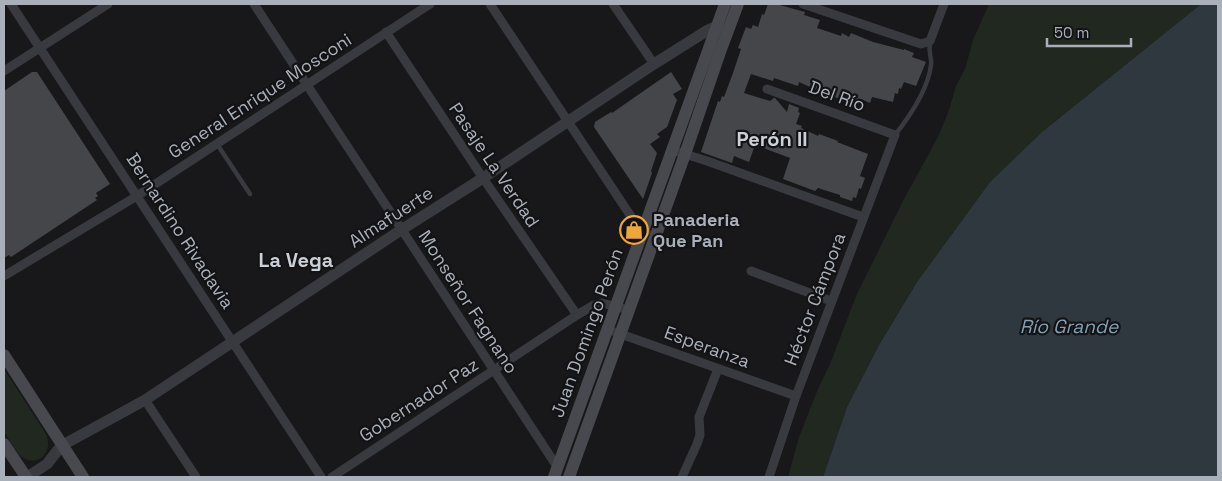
<svg xmlns="http://www.w3.org/2000/svg" width="1222" height="481" font-family="'Space Grotesk',sans-serif">
	<style>
		.green { fill: #202820 }
		.water { fill: #2e383e }
		.building { fill: #44464a }
		.lines { fill: none; stroke-linecap: round; stroke-linejoin: round }
		.service { stroke: #393a3f; stroke-width: 4.5 }
		.minor { stroke: #393a3f; stroke-width: 9 }
		.tertiary { stroke: #393a3f; stroke-width: 11 }
		.secondary { stroke: #47494f; stroke-width: 12 }
		.labels { text-anchor: middle; stroke-width: 4.5; stroke-linejoin: round; paint-order: stroke }
		.street-label { font-size: 18px; fill: #aab0ba; stroke: #131315 }
		.poi-label { font-size: 18px; font-weight: bold; fill: #aab0ba; stroke: #131315; text-anchor: start }
		.water-label { font-size: 19px; font-style: italic; fill: #82a0b4; stroke: #131315 }
		.quarter-label { font-size: 20px; font-weight: bold; fill: #cbcfd6; stroke: #131315 }
	</style>
	<rect width="100%" height="100%" fill="#18181a"/>
	<!-- green -->
	<g class="green">
		<path d="M 989,4 L 1201,4 L 1042,132 L 990,182 L 917,282 L 879,345 L 847,407 L 823,477 L 788,477 L 799,437 L 818,389 L 830,364 L 857,294 L 904,199 L 938,137 L 949,110 L 956,86 L 965,69 L 973,40 Z"/>
		<path d="M 4,369 L 46,434 C 54,452 38,468 22,457 C 17,453 7,437 4,431 C 3,427 4,420 4,416 C 4,400 4,384 4,369 Z"/>
	</g>
	<!-- water -->
	<path class="water" d="M 1201,4 L 1218,4 L 1218,477 L 823,477 L 847,407 L 879,345 L 917,282 L 990,182 L 1042,132 Z"/>
	<!-- building -->
	<g class="building">
		<path d="M 768,4 L 776,4 L 805,12 L 804,15 L 820,20 L 817,28 L 841,36 L 842,33 L 849,37 L 851,33 L 873,42 L 904,50 L 904,49 L 914,53 L 912,57 L 926,62 L 916,86 L 904,82 L 901,89 L 899,88 L 898,94 L 895,93 L 893,102 L 872,97 L 870,103 L 861,99 L 860,102 L 841,95 L 840,99 L 821,92 L 799,82 L 798,86 L 774,78 L 773,81 L 751,74 L 744,93 L 770,101 L 774,98 L 775,98 L 787,112 L 789,104 L 799,108 L 798,112 L 800,113 L 796,124 L 802,126 L 801,128 L 818,136 L 819,134 L 838,141 L 837,142 L 868,154 L 860,176 L 865,178 L 861,189 L 859,188 L 856,198 L 853,197 L 852,201 L 840,197 L 840,195 L 818,188 L 815,191 L 783,179 L 790,158 L 755,145 L 749,162 L 734,156 L 732,163 L 701,152 L 718,101 L 720,102 L 722,96 L 724,97 L 733,73 L 741,49 L 738,48 L 746,27 L 751,29 L 753,25 L 758,27 L 762,14 L 764,15 Z"/>
		<path d="M 32,72 L 37,72 L 110,184 L 96,193 L 98,196 L 95,198 L 97,200 L 11,257 L 9,255 L 4,258 L 4,91 Z"/>
		<path d="M 671,72 L 682,89 L 673,94 L 677,100 L 667,127 L 657,134 L 660,137 L 650,144 L 657,153 L 651,171 L 652,173 L 643,199 L 594,127 L 595,122 L 611,112 L 612,113 Z"/>
	</g>
	<g class="lines">
		<!-- service -->
		<g class="service">
			<path d="M 895,135 C 910,116 928,89 931,65 C 932,60 930,57 930,53 C 929,49 930,45 930,41"/>
			<path d="M 217,144 L 250,194"/>
		</g>
		<!-- minor -->
		<g class="minor">
			<path d="M 11,4 L 321,477"/>
			<path d="M 254,4 L 558,468"/>
			<path d="M 490,4 L 638,227 L 642,231 L 646,232"/>
			<path d="M 613,4 L 654,64"/>
			<path d="M 803,4 L 921,44 L 930,41 L 944,4"/>
			<path d="M 386,32 L 483,178 L 577,315"/>
			<path d="M 4,71 L 108,4"/>
			<path d="M 767,89 L 895,135 L 796,396 L 769,477"/>
			<path d="M 672,150 L 707,161 L 863,217"/>
			<path d="M 751,271 L 831,301"/>
			<path d="M 4,276 L 137,196 L 430,4"/>
			<path d="M 615,332 L 796,396"/>
			<path d="M 145,400 L 196,477"/>
			<path d="M 332,477 L 577,315 L 594,305 L 602,303 L 629,310"/>
			<path d="M 682,477 L 697,444 L 700,435 L 699,417 L 718,369"/>
		</g>
		<!-- tertiary -->
		<path class="tertiary" d="M 27,477 L 47,464 L 61,446 L 145,400 L 401,230 L 483,178 L 654,64 L 708,30 L 717,26 L 723,29"/>
		<!-- secondary -->
		<g class="secondary">
			<path d="M 4,355 L 83,477"/>
			<path d="M 4,444 L 26,477"/>
			<path d="M 554,477 L 725,4"/>
			<path d="M 569,477 L 685,154 L 720,52 L 738,4"/>
		</g>
	</g>
	<!-- icons -->
	<defs>
		<symbol id="shop-ring" viewBox="-11 -11 22 22"><circle r="9.5" fill="#131315" stroke="#f0a739" stroke-width="1.5"/><path d="M-5-2.5h2.3a2.7 3.5 0 0 1 5.4 0H5L5.5 6h-11ZM-1.5-2.5h3a1.5 2.3 0 0 0-3 0Z" fill="#f0a739"/></symbol>
	</defs>
	<g fill-rule="evenodd">
		<use href="#shop-ring" x="618" y="214" width="32" height="32"/>
	</g>
	<g class="labels">
		<!-- street labels -->
		<g class="street-label">
			<text transform="translate(260 96) rotate(-33)" y="6">General Enrique Mosconi</text>
			<text transform="translate(837 96) rotate(20)" y="6">Del Río</text>
			<text transform="translate(494 165) rotate(56)" y="6">Pasaje La Verdad</text>
			<text transform="translate(391 217) rotate(-33)" y="6">Almafuerte</text>
			<text transform="translate(180 231) rotate(57)" y="6">Bernardino Rivadavia</text>
			<text transform="translate(815 299) rotate(-69)" y="6">Héctor Cámpora</text>
			<text transform="translate(468 302) rotate(57)" y="6">Monseñor Fagnano</text>
			<text transform="translate(587 333) rotate(-70)" y="6">Juan Domingo Perón</text>
			<text transform="translate(707 347) rotate(20)" y="6">Esperanza</text>
			<text transform="translate(419 400) rotate(-33)" y="6">Gobernador Paz</text>
		</g>
		<!-- poi labels -->
		<g class="poi-label">
			<text x="653" y="226">Panaderia<tspan x="653" dy="21">Que Pan</tspan></text>
		</g>
		<!-- water labels -->
		<g class="water-label">
			<text x="1069" y="333">Río Grande</text>
		</g>
		<!-- quarter labels -->
		<g class="quarter-label">
			<text x="772" y="146">Perón II</text>
			<text x="296" y="267">La Vega</text>
		</g>
	</g>
	<!-- border -->
	<rect width="1222" height="481" fill="none" stroke="#aab0ba" stroke-width="10"/>
	<!-- scale -->
	<path d="M1047 38v8h84v-8" fill="none" stroke="#aab0ba" stroke-width="2.5"/>
	<text x="1054" y="38" font-size="15" fill="#aab0ba" stroke="#131315" stroke-width="4" paint-order="stroke">50 m</text>
</svg>
